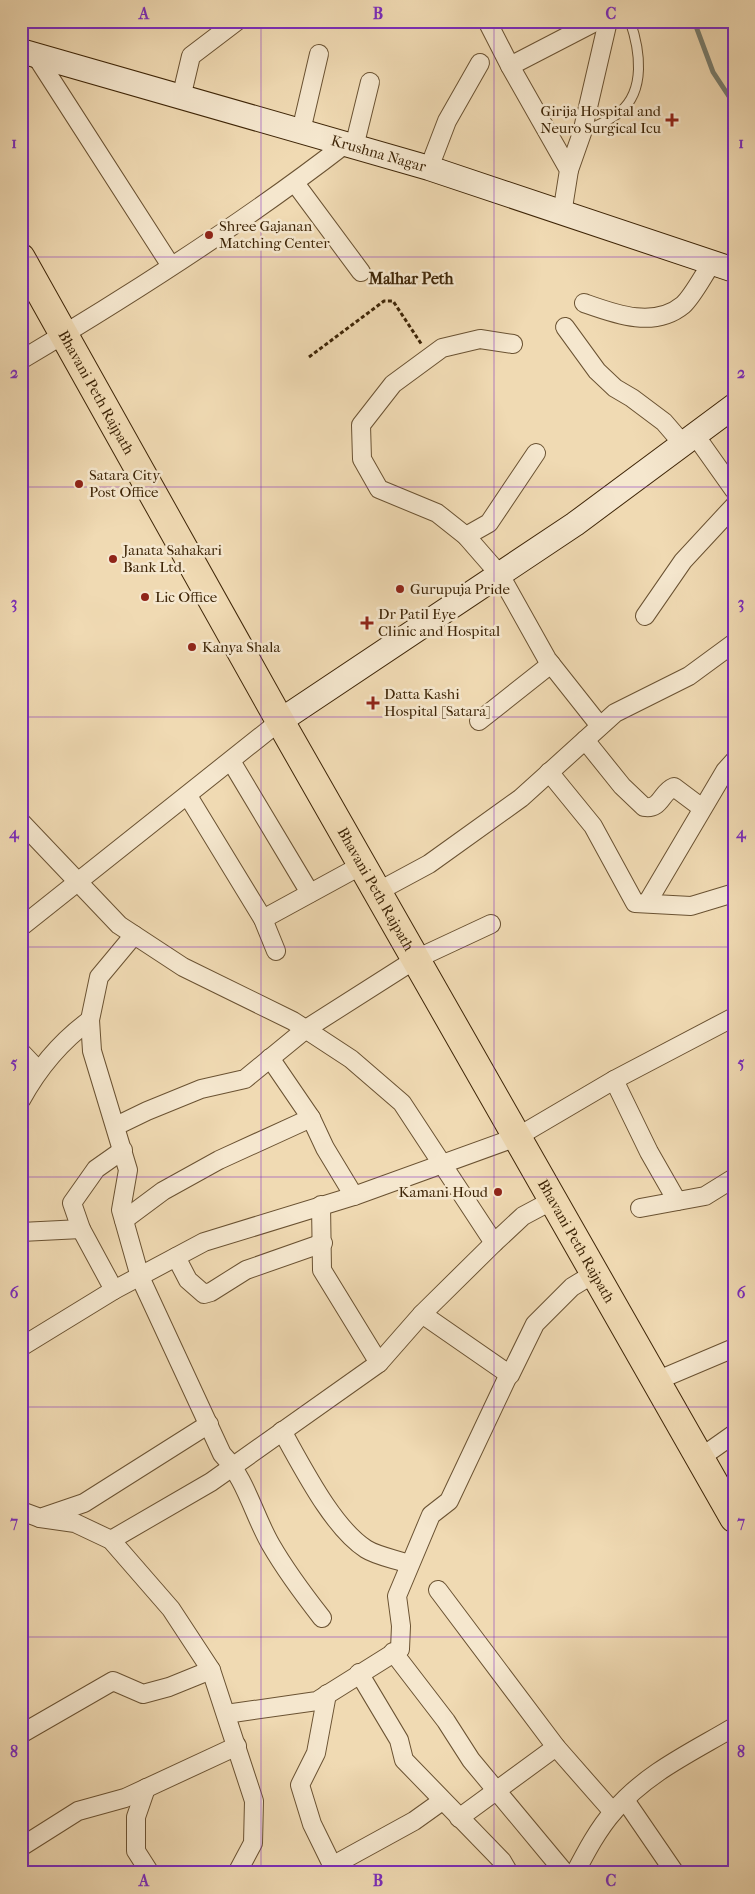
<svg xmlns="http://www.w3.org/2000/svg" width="755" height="1894" font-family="'IM FELL French Canon',serif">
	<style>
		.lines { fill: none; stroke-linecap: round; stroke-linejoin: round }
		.stream { stroke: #777d6f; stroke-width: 5 }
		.service-casing { stroke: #6a5232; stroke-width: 11 }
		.minor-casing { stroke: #6a5232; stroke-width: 20 }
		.secondary-casing { stroke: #3e2507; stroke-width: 26 }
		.primary-casing { stroke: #3e2507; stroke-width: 30 }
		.path { stroke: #3e2507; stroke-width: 3; stroke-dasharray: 4 2.5; stroke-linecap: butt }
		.service { stroke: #f5e7ce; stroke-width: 9 }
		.minor { stroke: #f5e7ce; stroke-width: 18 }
		.secondary { stroke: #f5e7ce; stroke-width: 24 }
		.primary { stroke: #f0dab3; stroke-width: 28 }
		.grid { fill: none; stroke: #7b2cbf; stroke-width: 1; stroke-opacity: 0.55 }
		.poi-dot { fill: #8f2418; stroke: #f5e7ce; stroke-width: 2 }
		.labels { text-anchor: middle; stroke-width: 5; stroke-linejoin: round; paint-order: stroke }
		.poi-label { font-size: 15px; fill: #3e2507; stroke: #f5e7ce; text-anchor: start }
		.street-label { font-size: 15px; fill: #3e2507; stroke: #f5e7ce }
		.neighbourhood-label { font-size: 16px; font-weight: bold; fill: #3e2507; stroke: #f5e7ce }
		.neatline { fill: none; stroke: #7b2cbf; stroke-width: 2 }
		.grid-label { font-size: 16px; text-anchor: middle; font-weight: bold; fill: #7b2cbf }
	</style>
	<rect width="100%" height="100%" fill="#f0dab3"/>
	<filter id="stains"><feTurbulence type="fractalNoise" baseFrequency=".004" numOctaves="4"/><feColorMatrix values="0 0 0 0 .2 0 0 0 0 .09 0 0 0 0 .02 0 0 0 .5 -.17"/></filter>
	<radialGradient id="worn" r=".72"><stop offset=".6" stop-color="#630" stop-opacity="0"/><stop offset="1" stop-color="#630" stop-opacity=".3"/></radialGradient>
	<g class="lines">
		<!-- stream -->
		<path class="stream" d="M 694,21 L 713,72 L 734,104"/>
		<defs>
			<path id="service" d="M 582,133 C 594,126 610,121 620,112 C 646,90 640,50 630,21"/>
			<g id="minor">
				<path d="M 487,21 L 510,66 L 597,21"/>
				<path d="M 36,56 L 171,266"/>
				<path d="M 510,66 L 569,170 L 562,214"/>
				<path d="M 181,98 L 191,56 L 237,21"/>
				<path d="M 301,131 L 319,54"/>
				<path d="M 354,147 L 370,82"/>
				<path d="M 429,168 L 447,121 L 480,63"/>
				<path d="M 569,170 L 582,133 L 608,21"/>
				<path d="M 295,183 L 361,272"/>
				<path d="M 584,303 C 615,314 654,329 683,305 C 693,296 704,274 712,263"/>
				<path d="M 565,327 L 597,371 L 615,388 L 632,398 L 664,422 L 683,444"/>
				<path d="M 513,344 L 480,339 L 442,348 L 393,384 L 361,425 L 362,459 L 379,489 L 437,513 L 466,536 L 500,575 L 547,659 L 600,726"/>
				<path d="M 21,360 C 132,294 242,224 344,145"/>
				<path d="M 695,435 L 734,490"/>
				<path d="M 466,536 L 489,523 L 536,453"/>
				<path d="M 645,616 L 683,561 L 734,506"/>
				<path d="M 479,721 L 551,664"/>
				<path d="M 585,740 L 622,786 L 644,807 C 661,810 661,792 674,787 L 702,808"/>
				<path d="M 231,761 L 310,893"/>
				<path d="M 549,772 L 593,826 L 635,903 L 691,906 L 734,893"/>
				<path d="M 188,796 L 263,919 L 276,951"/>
				<path d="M 21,822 L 119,925 L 183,967 L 293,1021 L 351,1059 L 402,1103 L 494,1243"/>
				<path d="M 377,892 L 429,864 L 521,798 L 615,713 L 689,676 L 734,643"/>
				<path d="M 647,903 L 725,771 L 734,761"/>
				<path d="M 263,919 L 362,865"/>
				<path d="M 21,927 L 280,721"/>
				<path d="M 134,935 L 99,977 L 90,1020 L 92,1051 L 128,1170 L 121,1210 L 140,1277 L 222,1454 C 246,1479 254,1516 271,1545 C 286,1571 304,1595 322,1618"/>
				<path d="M 21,1052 L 38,1070"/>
				<path d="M 270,1058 L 311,1118 L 325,1148 L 354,1196"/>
				<path d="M 614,1080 L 649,1152 L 677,1201"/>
				<path d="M 21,1100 C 39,1067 60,1042 90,1020"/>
				<path d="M 116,1126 L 147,1111 L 201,1089 L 245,1079 L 306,1029 L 416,959 L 491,924"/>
				<path d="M 321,1205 L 322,1270 L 379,1363"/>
				<path d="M 640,1208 L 705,1196 L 734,1178"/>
				<path d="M 124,1220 L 163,1191 L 219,1160 L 311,1118"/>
				<path d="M 21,1232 L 81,1229"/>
				<path d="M 176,1257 L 188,1280 L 204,1294 L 211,1292 L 246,1270 L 323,1243"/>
				<path d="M 114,1290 L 81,1229 L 72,1203 L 96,1169 L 123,1150"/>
				<path d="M 422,1314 L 510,1375 L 535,1324 L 572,1287 L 595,1273"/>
				<path d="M 21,1347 L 114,1290 L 204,1242 L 354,1196 L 517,1137 L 614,1080 L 734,1017"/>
				<path d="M 656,1381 L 734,1348"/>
				<path d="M 282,1431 C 302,1466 332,1527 366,1549 C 377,1556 395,1559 409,1564"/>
				<path d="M 700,1458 L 734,1434"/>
				<path d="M 21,1511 L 40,1518 L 84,1503 L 209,1424"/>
				<path d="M 40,1518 L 75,1523 L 111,1540 L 171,1609 L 211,1670 L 254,1801 L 253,1843 L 237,1873"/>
				<path d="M 111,1540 L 211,1482 L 379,1363 L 422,1314 L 494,1243 L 523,1216 L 553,1200"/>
				<path d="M 438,1590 L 556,1747 L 613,1812"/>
				<path d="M 393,1652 L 446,1721 L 471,1760 L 565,1873"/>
				<path d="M 359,1673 L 399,1740 L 404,1760 L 502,1861 L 509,1873"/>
				<path d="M 327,1694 L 316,1753 L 300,1785 L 312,1824 L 336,1873"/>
				<path d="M 226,1714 L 317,1701 L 400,1649 L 401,1626 L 397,1596 L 431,1515 L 449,1501 L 509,1374"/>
				<path d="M 21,1734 L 113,1681 L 143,1694 L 169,1687 L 211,1670"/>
				<path d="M 146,1788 L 136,1817 L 136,1851 L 150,1873"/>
				<path d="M 625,1800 L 675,1873"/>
				<path d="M 459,1818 L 556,1747"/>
				<path d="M 21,1847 L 78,1811 L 125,1798 L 237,1746"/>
				<path d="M 332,1866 L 414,1821 L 442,1801"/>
				<path d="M 575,1873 C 586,1852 598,1829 614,1811 C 646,1773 692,1752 734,1727"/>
			</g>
			<g id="secondary">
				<path id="s1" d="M 21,51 L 429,168 L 734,270"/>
				<path d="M 280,721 L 575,524 L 734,406"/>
			</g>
			<g id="primary">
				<path id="s2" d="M 21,258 L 280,721 L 734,1518"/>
			</g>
		</defs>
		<!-- service casing -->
		<use href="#service" class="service-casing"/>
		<!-- minor casing -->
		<use href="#minor" class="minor-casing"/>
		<!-- secondary casing -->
		<use href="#secondary" class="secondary-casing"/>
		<!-- primary casing -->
		<use href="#primary" class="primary-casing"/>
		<!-- path -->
		<path class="path" d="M 309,357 L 384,301 L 393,301 L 422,345"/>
		<!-- service -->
		<use href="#service" class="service"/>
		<!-- minor -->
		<use href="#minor" class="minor"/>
		<!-- secondary -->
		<use href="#secondary" class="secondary"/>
		<!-- primary -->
		<use href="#primary" class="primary"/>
	</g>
	<!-- grid -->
	<path class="grid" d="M 261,21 L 261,1873M 494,21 L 494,1873M 21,257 L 734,257M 21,487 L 734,487M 21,717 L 734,717M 21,947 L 734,947M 21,1177 L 734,1177M 21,1407 L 734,1407M 21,1637 L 734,1637"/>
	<!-- markers -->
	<g class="poi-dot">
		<path d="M669.5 112.5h5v5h5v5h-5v5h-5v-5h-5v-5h5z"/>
		<circle cx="209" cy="235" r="5"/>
		<circle cx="79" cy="484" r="5"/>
		<circle cx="113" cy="559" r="5"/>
		<circle cx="400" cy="589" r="5"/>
		<circle cx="145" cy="597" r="5"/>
		<path d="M364.5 615.5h5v5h5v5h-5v5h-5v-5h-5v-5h5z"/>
		<circle cx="192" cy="647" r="5"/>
		<path d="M370.5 695.5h5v5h5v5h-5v5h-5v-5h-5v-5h5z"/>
		<circle cx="498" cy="1192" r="5"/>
	</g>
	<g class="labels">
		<!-- poi labels -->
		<g class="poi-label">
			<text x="661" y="116" text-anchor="end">Girija Hospital and<tspan x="661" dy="17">Neuro Surgical Icu</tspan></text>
			<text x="219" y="231">Shree Gajanan<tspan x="219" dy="17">Matching Center</tspan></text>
			<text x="89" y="480">Satara City<tspan x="89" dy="17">Post Office</tspan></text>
			<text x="123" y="555">Janata Sahakari<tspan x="123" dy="17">Bank Ltd.</tspan></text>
			<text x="410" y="594">Gurupuja Pride</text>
			<text x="155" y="602">Lic Office</text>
			<text x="378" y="619">Dr Patil Eye<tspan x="378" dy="17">Clinic and Hospital</tspan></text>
			<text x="202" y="652">Kanya Shala</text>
			<text x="384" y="699">Datta Kashi<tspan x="384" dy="17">Hospital [Satara]</tspan></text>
			<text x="488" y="1197" text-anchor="end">Kamani Houd</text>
		</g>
		<!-- street labels -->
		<g class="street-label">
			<text dy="5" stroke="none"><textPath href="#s1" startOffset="372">Krushna Nagar</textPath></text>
			<text dy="5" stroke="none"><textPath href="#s2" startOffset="154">Bhavani Peth Rajpath</textPath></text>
			<text dy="5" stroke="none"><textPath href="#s2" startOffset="724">Bhavani Peth Rajpath</textPath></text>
			<text dy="5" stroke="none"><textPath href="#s2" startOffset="1129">Bhavani Peth Rajpath</textPath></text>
		</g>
		<!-- neighbourhood labels -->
		<g class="neighbourhood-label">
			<text x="411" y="284">Malhar Peth</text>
		</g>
	</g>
	<!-- margin -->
	<rect width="755" height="1894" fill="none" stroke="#f0dab3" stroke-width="55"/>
	<rect x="28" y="28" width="700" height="1838" class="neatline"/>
	<g class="grid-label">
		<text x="144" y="19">A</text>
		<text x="378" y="19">B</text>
		<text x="611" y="19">C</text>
		<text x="14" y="148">1</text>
		<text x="741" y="148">1</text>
		<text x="14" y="378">2</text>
		<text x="741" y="378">2</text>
		<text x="14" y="608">3</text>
		<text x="741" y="608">3</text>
		<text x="14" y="838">4</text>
		<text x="741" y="838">4</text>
		<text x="14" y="1068">5</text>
		<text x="741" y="1068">5</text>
		<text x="14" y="1298">6</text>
		<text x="741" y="1298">6</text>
		<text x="14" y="1527">7</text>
		<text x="741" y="1527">7</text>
		<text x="14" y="1757">8</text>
		<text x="741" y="1757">8</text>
		<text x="144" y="1886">A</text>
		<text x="378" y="1886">B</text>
		<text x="611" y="1886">C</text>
	</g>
	<rect width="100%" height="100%" filter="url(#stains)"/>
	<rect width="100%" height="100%" fill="url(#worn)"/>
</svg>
